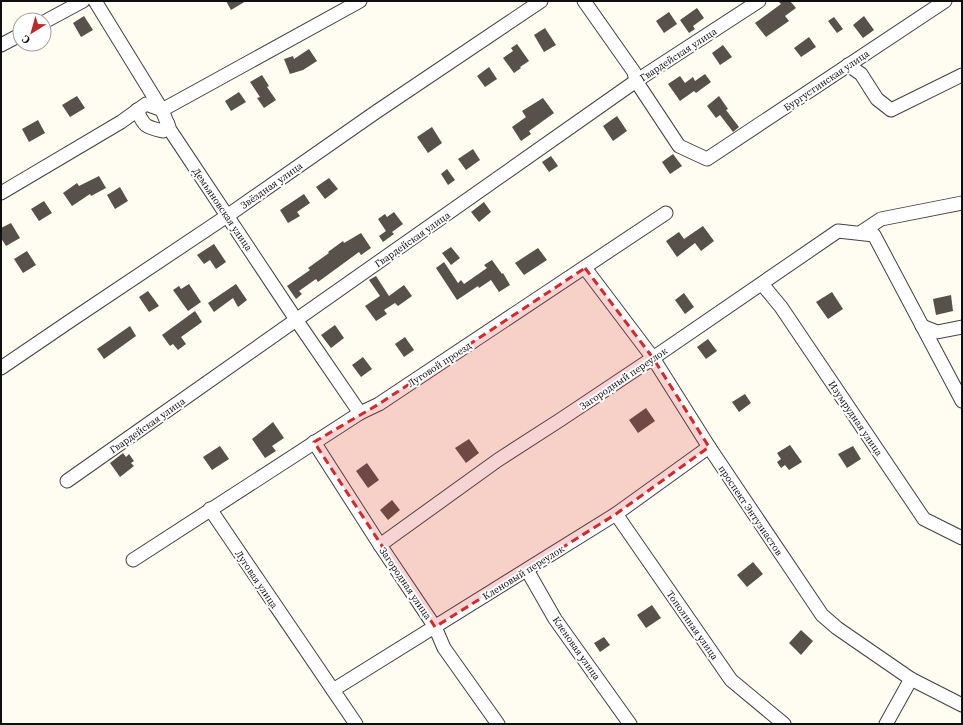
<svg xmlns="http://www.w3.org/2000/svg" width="963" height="725" font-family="'Source Serif 4',serif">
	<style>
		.building { fill: #58504b }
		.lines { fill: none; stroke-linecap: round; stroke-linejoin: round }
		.minor-casing { stroke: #424242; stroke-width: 15 }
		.minor { stroke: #fff; stroke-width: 13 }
		.marked { fill: #d62828; fill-opacity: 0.2; stroke: #d62828; stroke-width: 3; stroke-dasharray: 8 5; stroke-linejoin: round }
		.labels { text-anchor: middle; stroke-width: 4; stroke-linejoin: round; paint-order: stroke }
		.street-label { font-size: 10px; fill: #0f0f0f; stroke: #fff }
	</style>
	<rect width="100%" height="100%" fill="#fffcf1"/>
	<!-- building -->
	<g class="building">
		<path d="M 226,1 L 246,1 L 231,10 Z"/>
		<path d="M 778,1 L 790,1 L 796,8 L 785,16 L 789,21 L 766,37 L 755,23 L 781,4 Z"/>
		<path d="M 697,8 L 704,18 L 693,26 L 695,29 L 689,33 L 680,20 Z"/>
		<path d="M 669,12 L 677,24 L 664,33 L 656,21 Z"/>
		<path d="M 84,16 L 93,30 L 81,37 L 73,23 Z"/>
		<path d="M 864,16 L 874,30 L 863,38 L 853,25 Z"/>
		<path d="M 834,17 L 843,29 L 837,33 L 828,21 Z"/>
		<path d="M 545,28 L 556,45 L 544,52 L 534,35 Z"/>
		<path d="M 809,37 L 816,47 L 801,57 L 794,48 Z"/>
		<path d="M 517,44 L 529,61 L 520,67 L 521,68 L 514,73 L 503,58 L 513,51 L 511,48 Z"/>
		<path d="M 723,45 L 732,57 L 720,65 L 712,53 Z"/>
		<path d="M 309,49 L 317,61 L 303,70 L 290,74 L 284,59 L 293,56 L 294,59 Z"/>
		<path d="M 489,67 L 497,79 L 485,87 L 477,76 Z"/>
		<path d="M 705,74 L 711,82 L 696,93 L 694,91 L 680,101 L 668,84 L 680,76 L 685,83 L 693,77 L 695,81 Z"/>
		<path d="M 262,75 L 269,86 L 267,87 L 276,100 L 264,108 L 257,98 L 260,97 L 250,82 Z"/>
		<path d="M 239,92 L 246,102 L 231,111 L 225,101 Z"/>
		<path d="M 77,96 L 85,108 L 70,117 L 62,105 Z"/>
		<path d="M 719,96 L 728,109 L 726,110 L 739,127 L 733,132 L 720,115 L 716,118 L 707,106 Z"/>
		<path d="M 543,98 L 554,113 L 529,131 L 531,134 L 521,141 L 512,127 L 526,117 L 522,111 Z"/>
		<path d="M 617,116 L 627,131 L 613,141 L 603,126 Z"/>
		<path d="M 38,120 L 45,133 L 29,142 L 22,129 Z"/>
		<path d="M 432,127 L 442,143 L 428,153 L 417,137 Z"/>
		<path d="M 473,149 L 480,160 L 466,170 L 458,159 Z"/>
		<path d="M 673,154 L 682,166 L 670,174 L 662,162 Z"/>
		<path d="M 551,156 L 558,166 L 549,172 L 542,162 Z"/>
		<path d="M 447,169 L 455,180 L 448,185 L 441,174 Z"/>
		<path d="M 99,176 L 106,188 L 91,196 L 90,194 L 72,206 L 63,193 L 77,183 L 79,186 Z"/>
		<path d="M 329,178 L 338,189 L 325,199 L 316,187 Z"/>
		<path d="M 120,187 L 128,201 L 115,209 L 107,195 Z"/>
		<path d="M 304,194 L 310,203 L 297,212 L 300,216 L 288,223 L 280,210 Z"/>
		<path d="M 44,201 L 52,213 L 39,221 L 31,209 Z"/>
		<path d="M 484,202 L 491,212 L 479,222 L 471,212 Z"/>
		<path d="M 394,212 L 403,224 L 392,232 L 394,234 L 383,242 L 379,236 L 386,231 L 378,219 L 385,214 L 387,217 Z"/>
		<path d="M 11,223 L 20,238 L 6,246 L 1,238 L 1,228 Z"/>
		<path d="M 703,226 L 714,241 L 701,251 L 695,243 L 677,257 L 666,241 L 679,232 L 684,239 Z"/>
		<path d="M 361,233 L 371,248 L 361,255 L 359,252 L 318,282 L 316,279 L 299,291 L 302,294 L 296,299 L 287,286 L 310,270 L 308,268 L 329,253 L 328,252 L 343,241 L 344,243 Z"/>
		<path d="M 214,244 L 226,262 L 216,269 L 210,260 L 204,264 L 197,255 Z"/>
		<path d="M 451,247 L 460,258 L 451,265 L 442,253 Z"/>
		<path d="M 538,248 L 547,260 L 524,275 L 515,263 Z"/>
		<path d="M 27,251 L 36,265 L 23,273 L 14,259 Z"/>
		<path d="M 492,260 L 502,274 L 503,273 L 510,285 L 499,292 L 491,280 L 479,288 L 478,286 L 457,300 L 436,268 L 444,262 L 458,283 L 461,280 L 464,284 L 487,268 L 484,265 Z"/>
		<path d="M 376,276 L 389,296 L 404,285 L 412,296 L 398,306 L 395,303 L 384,310 L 387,314 L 376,321 L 365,306 L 380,296 L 369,280 Z"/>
		<path d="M 189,284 L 201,302 L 188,311 L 173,290 L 179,286 L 181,289 Z"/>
		<path d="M 236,284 L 247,300 L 238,307 L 233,298 L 214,312 L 208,303 Z"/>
		<path d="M 148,291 L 159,306 L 149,312 L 139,297 Z"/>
		<path d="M 832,292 L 843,309 L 828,319 L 816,302 Z"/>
		<path d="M 684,293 L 694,307 L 685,314 L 675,300 Z"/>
		<path d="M 951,295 L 953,311 L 936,315 L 933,299 Z"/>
		<path d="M 195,311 L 202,322 L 181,337 L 186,344 L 178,350 L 173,344 L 170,346 L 162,335 Z"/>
		<path d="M 335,325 L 344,338 L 331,348 L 321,335 Z"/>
		<path d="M 130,326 L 136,336 L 104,359 L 97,349 Z"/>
		<path d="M 405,337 L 414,350 L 404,357 L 395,344 Z"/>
		<path d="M 708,339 L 717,351 L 706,359 L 697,347 Z"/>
		<path d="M 363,357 L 372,369 L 361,377 L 352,365 Z"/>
		<path d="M 745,394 L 751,403 L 739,412 L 732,402 Z"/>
		<path d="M 646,408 L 655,421 L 638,433 L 629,420 Z"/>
		<path d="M 273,422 L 284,438 L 272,446 L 276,451 L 265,458 L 252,439 Z"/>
		<path d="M 469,439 L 479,453 L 466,463 L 455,448 Z"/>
		<path d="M 790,445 L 802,462 L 789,470 L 785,465 L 781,468 L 777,462 L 781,459 L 777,453 Z"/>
		<path d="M 220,446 L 229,459 L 212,470 L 203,457 Z"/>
		<path d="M 853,446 L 861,459 L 847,468 L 838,454 Z"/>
		<path d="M 123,453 L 126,457 L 129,454 L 134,461 L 131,463 L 134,466 L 120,477 L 110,463 Z"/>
		<path d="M 367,463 L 379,480 L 368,488 L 356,471 Z"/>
		<path d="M 392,500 L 400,510 L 388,520 L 380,510 Z"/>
		<path d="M 753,562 L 763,574 L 747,587 L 737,575 Z"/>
		<path d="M 652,605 L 661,618 L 646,628 L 637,615 Z"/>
		<path d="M 801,630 L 813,641 L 801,655 L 789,643 Z"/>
		<path d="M 604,637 L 610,645 L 600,652 L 594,643 Z"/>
	</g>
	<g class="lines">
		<defs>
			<g id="minor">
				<path d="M 95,1 L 162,110 L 170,130 L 297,321 L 360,413"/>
				<path d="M 584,1 L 634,72 L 636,81 L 679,146 L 707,159 L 945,1"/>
				<path d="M 44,22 L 83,1"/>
				<path d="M 1,45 L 20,35"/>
				<path d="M 848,65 L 861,74 L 877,99 L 891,110 L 962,75"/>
				<path d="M 137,110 C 144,127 146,127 163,131 L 168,124"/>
				<path d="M 1,193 L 121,122 L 146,104 L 162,110 L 360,1"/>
				<path d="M 860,233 L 881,219 L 962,203"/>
				<path d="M 585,268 L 653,358 L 709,447 L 822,615 L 837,628 L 911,679 L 962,705"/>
				<path d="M 762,284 L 781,307 L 924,519 L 962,538"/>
				<path d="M 922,326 L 937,332 L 962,327"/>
				<path d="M 1,368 L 70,321 L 227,216 L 376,112 L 541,1"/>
				<path d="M 314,442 L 380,545 L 435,627 L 444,648 L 498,724"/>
				<path d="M 67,481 L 636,81 L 759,1"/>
				<path d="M 210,509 L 356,724"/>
				<path d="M 616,514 L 731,680 L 784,724"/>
				<path d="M 380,545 L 498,460 L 560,420 L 653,358 L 838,231 L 874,235 L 962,401"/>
				<path d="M 133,560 L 360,413 L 379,404 L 666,213"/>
				<path d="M 527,570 L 555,619 L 630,724"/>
				<path d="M 333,690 L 616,514 L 709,447"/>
				<path d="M 886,724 L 911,679"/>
			</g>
		</defs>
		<!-- minor casing -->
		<use href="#minor" class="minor-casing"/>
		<!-- minor -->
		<use href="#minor" class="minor"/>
	</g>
	<!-- marked area -->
	<path class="marked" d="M 585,268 L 653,358 L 709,447 L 616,514 L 435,627 L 314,442 L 379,404 Z"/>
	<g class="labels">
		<!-- street labels -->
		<g class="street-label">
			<text transform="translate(678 54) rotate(-33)" y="4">Гвардейская улица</text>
			<text transform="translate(826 80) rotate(-34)" y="4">Бургустинская улица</text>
			<text transform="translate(271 185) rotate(-35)" y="4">Звёздная улица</text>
			<text transform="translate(223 209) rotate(56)" y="4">Демьяновская улица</text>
			<text transform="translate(412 239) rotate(-35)" y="4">Гвардейская улица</text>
			<text transform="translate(439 364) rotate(-33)" y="4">Луговой проезд</text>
			<text transform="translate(623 378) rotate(-34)" y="4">Загородный переулок</text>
			<text transform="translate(856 418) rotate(56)" y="4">Изумрудная улица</text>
			<text transform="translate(147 425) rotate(-35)" y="4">Гвардейская улица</text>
			<text transform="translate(751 510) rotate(56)" y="4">проспект Энтузиастов</text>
			<text transform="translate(523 572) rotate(-32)" y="4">Кленовый переулок</text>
			<text transform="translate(257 579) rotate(56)" y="4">Луговая улица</text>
			<text transform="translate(406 583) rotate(56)" y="4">Загородная улица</text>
			<text transform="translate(693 625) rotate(55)" y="4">Тополиная улица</text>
			<text transform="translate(577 648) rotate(55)" y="4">Кленовая улица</text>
		</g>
	</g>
	<!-- border -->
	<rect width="963" height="725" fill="none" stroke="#0f0f0f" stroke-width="4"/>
	<!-- north arrow -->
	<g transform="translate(32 32) rotate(217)"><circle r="19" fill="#ffffff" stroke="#9f9f9f"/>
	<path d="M0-3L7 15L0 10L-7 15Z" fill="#be282f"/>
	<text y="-6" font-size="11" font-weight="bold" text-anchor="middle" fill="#0f0f0f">С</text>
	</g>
</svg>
